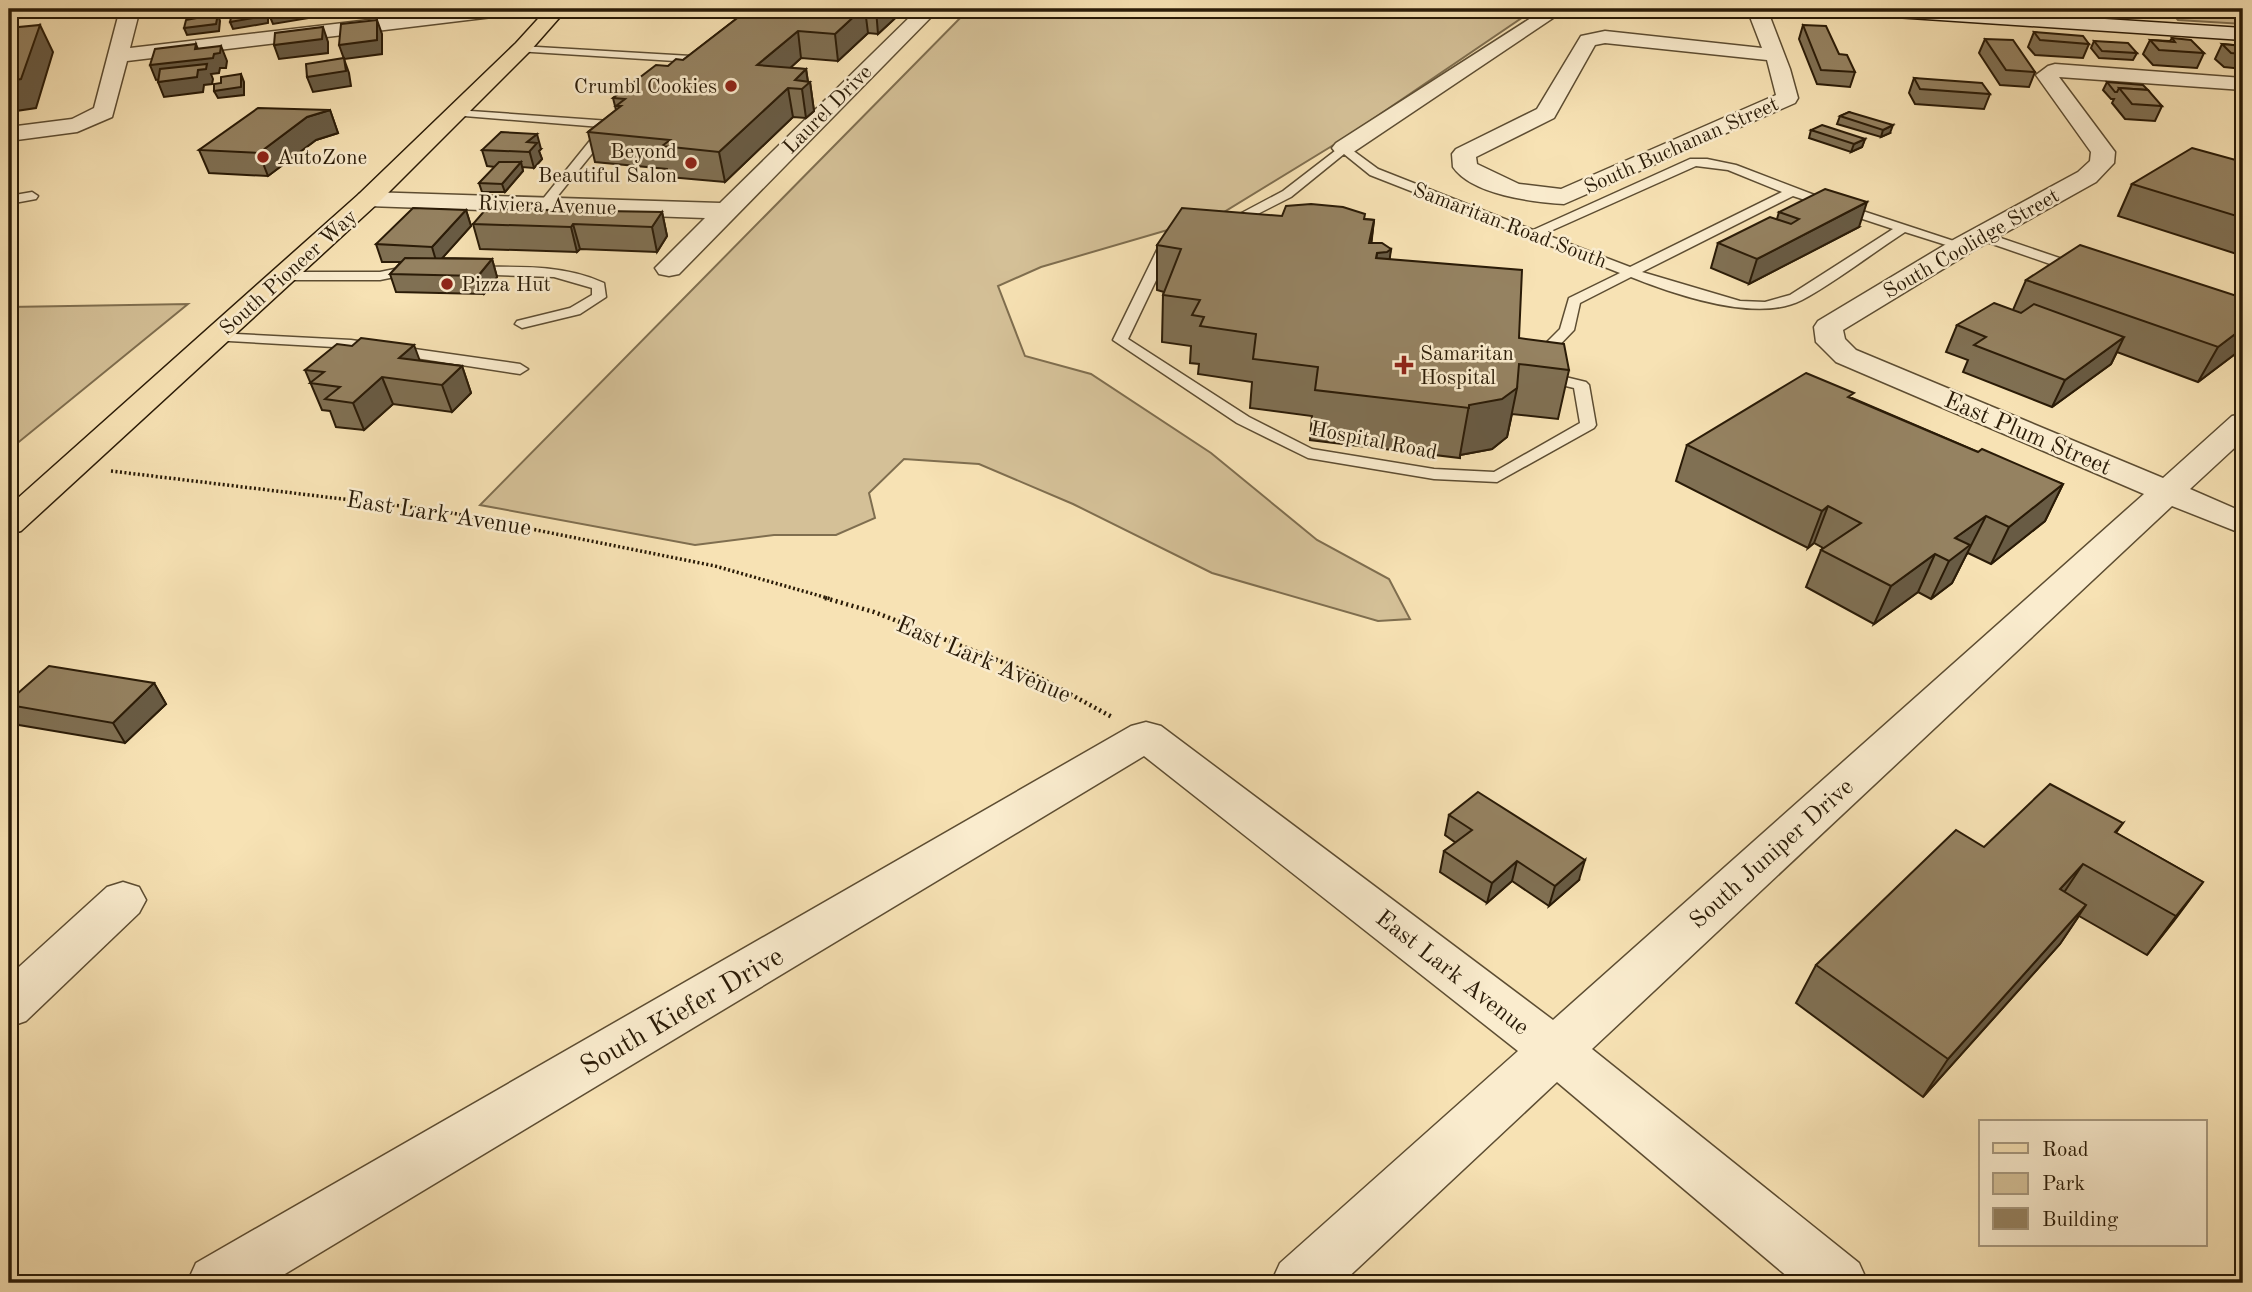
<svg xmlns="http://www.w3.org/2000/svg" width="2252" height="1292" font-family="'Old Standard TT',serif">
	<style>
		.green { fill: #d4c097; stroke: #7f6e4f; stroke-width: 2 }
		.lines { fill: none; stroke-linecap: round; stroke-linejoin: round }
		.lane-casing { stroke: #5d4d32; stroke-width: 3 }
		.street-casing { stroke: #5d4d32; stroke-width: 3 }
		.secondary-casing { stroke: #2a1b07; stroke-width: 3 }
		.primary-casing { stroke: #2a1b07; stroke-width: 3 }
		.path-far1 { stroke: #2a1b07; stroke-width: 3.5; stroke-dasharray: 2 2.5; stroke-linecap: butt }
		.path { stroke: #2a1b07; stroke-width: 4.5; stroke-dasharray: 2 3.5; stroke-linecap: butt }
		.lane { fill: #faecce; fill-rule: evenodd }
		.street { fill: #faecce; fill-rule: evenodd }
		.secondary { fill: #faecce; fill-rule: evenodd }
		.primary { fill: #f7e2b4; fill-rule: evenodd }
		.wall { fill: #807053; stroke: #2a1b07; stroke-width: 2 }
		.shaded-wall { fill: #685b44; stroke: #2a1b07; stroke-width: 2 }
		.building { fill: #958261; stroke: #2a1b07; stroke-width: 2 }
		.poi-dot { fill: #8f2418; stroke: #faecce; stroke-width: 2.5 }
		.labels { text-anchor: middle; stroke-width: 5; stroke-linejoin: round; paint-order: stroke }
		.far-poi-label { font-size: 21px; fill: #2a1b07; stroke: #faecce; text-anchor: start }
		.far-street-label { font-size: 21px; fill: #2a1b07; stroke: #faecce }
		.street-label { font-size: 24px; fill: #2a1b07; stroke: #faecce }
		.near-street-label { font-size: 28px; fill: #2a1b07; stroke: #faecce }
	</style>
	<rect width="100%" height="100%" fill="#f7e2b4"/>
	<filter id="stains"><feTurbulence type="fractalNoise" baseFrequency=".00286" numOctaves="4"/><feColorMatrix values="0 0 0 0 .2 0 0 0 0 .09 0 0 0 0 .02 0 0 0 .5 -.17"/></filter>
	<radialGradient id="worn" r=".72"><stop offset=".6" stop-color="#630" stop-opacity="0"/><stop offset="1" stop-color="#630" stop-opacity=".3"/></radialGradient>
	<!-- green -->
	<g class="green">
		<path d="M 969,9 L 1527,9 L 1526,15 L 1345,138 L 1219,215 L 1041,267 L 998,286 L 1025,356 L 1091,374 L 1211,453 L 1317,540 L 1389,579 L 1410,619 L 1378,621 L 1212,573 L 1073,504 L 979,464 L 904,459 L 869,493 L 875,518 L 836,535 L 774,535 L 695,545 L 480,505 Z"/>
		<path d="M 2168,9 L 2243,9 L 2243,24 L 2178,20 Z"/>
		<path d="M 188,304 L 9,450 L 9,307 Z"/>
	</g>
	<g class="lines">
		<defs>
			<g id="lane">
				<path d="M 149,9 L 177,9 L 129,17 L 124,14 Z"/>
				<path d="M 520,46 L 691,56 L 696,59 L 691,62 L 516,51 L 516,47 Z"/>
				<path d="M 456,110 L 610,121 L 616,124 L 548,208 L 544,209 L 538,205 L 601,127 L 452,115 L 450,113 Z"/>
				<path d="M 1344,144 L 1378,169 L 1533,230 L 1690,159 L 1707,159 L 1736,165 L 1817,196 L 1969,246 L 1962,250 L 1905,232 C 1871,254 1837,281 1802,300 C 1758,323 1676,295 1631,277 L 1580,303 L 1574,330 L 1549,356 L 1553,374 L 1586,382 L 1589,385 L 1596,425 L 1594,428 L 1497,482 L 1434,479 L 1308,458 L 1237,423 L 1113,340 L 1158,248 L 1171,242 L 1178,246 L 1170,251 L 1128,339 L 1249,417 L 1312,449 L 1434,469 L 1494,472 L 1580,423 L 1574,388 L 1541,380 L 1534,355 L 1560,329 L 1569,298 L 1620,273 L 1370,175 L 1344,154 L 1291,197 L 1230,228 L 1225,229 L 1219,225 L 1283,191 ZM 1696,166 L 1728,170 L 1782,192 L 1630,267 L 1544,234 ZM 1793,196 L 1893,229 L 1790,295 L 1765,302 L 1740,301 L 1642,272 Z"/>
				<path d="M 32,192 L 38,196 L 36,199 L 9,204 L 9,196 Z"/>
				<path d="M 1983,232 L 2083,266 L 2085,269 L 2078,273 L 2073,272 L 1978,239 L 1976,236 Z"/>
				<path d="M 414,265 L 421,269 L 419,272 L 380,280 L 283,280 L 276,276 L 283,272 L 380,272 Z"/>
				<path d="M 472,267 C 517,267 562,264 604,283 L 606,297 L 580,314 L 522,328 L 515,324 L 517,321 L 570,308 L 592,295 L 592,288 L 554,277 L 467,274 L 467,268 Z"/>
				<path d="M 216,333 L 351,340 L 520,364 L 528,369 L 520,374 L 351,348 L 211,340 L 209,337 Z"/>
			</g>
			<g id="street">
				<path d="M 120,9 L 140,9 L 130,48 L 463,9 L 519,9 L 509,15 L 127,61 L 112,117 L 77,132 L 9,141 L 9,127 L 72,119 L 94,108 Z"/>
				<path d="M 918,9 L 939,9 L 679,274 L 669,276 L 659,274 L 655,268 L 705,218 L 368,206 L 359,204 L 356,199 L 359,194 L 368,192 L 720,203 Z"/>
				<path d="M 1535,9 L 1553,9 L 1553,18 L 1352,153 L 1336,153 L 1332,148 L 1336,143 L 1534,16 Z"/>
				<path d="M 1747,9 L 1767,9 L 1790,69 L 1798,98 L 1795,103 L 1564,204 C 1533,202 1472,195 1453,167 L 1452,154 L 1456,149 L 1537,109 L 1581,36 L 1605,31 L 1762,48 ZM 1605,43 L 1767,60 L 1776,95 L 1561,189 L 1519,184 L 1477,164 L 1476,157 L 1554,118 L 1595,45 Z"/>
				<path d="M 2055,64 L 2243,78 L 2243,90 L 2059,77 L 2115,152 L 2114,163 L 2096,182 L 1971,252 L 1843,330 L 1845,339 L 1856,350 L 2163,478 L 2232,416 L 2243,414 L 2243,440 L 2190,489 L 2243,512 L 2243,534 L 2172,506 L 1592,1049 L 1859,1263 L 1868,1283 L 1795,1283 L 1557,1082 L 1342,1283 L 1271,1283 L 1280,1263 L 1518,1051 L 1144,756 L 270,1283 L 187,1283 L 196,1263 L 1131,726 L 1146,722 L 1161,726 L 1553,1020 L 2144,494 L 1836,362 L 1816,342 L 1814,327 L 1818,321 L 1953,240 L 2078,172 L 2090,161 L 2091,152 L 2036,75 L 2048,66 Z"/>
				<path d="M 123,882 L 139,887 L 146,900 L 139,913 L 26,1021 L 9,1027 L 9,976 L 107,887 Z"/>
			</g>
			<path id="secondary" d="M 1855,9 L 1949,9 L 2243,28 L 2243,40 L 1865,15 Z"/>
			<path id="primary" d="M 547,9 L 567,9 L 530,51 L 377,204 L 21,531 L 9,534 L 9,506 L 359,194 L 516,43 Z"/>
		</defs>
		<!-- lane casing -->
		<use href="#lane" class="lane-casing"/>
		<!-- street casing -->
		<use href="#street" class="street-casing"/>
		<!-- secondary casing -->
		<use href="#secondary" class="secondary-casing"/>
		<!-- primary casing -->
		<use href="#primary" class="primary-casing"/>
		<!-- path-far1 -->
		<path class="path-far1" d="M 111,471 L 442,511 L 715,566 L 831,599"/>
		<!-- path -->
		<path class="path" d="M 825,598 L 874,612 L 1033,674 L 1112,717"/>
		<!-- lane -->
		<use href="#lane" class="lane"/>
		<!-- street -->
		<use href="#street" class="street"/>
		<!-- secondary -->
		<use href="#secondary" class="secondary"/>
		<!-- primary -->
		<use href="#primary" class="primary"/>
	</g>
	<!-- wall -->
	<g class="wall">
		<path d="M 749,9 L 905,9 L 878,34 L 868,33 L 838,61 L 801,58 L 790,68 L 806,69 L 808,82 L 810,82 L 814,111 L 806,118 L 793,117 L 725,182 L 669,177 L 667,169 L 595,162 L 588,132 L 616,110 L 613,98 L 668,66 L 683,60 Z"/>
		<path d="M 1803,25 L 1839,54 L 1855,72 L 1850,87 L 1817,84 L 1799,39 Z"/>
		<path d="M 2034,32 L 2089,44 L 2083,58 L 2035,55 L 2028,47 Z"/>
		<path d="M 2172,38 L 2204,53 L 2197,68 L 2153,65 L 2143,54 L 2150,40 L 2170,41 Z"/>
		<path d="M 1985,39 L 2035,72 L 2029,87 L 2000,85 L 1979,53 Z"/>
		<path d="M 2094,41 L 2137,53 L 2133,60 L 2099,58 L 2091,48 Z"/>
		<path d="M 2222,44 L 2243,46 L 2243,69 L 2224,67 L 2215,59 Z"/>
		<path d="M 1914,78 L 1990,94 L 1984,109 L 1915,104 L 1909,93 Z"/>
		<path d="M 2107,82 L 2162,106 L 2155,121 L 2125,119 L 2112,103 L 2114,99 L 2111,99 L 2103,90 Z"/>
		<path d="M 330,110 L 338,133 L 316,140 L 268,176 L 209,173 L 199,150 Z"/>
		<path d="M 1849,112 L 1890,133 L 1881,137 L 1837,124 L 1840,116 Z"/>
		<path d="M 1811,130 L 1865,139 L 1862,147 L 1851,152 L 1809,138 Z"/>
		<path d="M 541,149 L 539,151 L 542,159 L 534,168 L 522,167 L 523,171 L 505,192 L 482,192 L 479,183 L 495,167 L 487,166 L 482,150 Z"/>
		<path d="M 2243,162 L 2243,256 L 2118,216 L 2132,184 Z"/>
		<path d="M 466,210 L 471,226 L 442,258 L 492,259 L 497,277 L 484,294 L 396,292 L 390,274 L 401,262 L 382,262 L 376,244 Z"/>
		<path d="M 662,212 L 667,236 L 657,252 L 580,249 L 577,252 L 480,249 L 473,224 Z"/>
		<path d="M 1779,212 L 1859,227 L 1749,284 L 1711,268 L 1718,243 L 1777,219 Z"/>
		<path d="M 1282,216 L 1364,219 L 1374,220 L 1371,243 L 1391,249 L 1389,259 L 1519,338 L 1569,370 L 1558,419 L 1512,414 L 1507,437 L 1492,449 L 1460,455 L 1460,458 L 1310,440 L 1312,416 L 1250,408 L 1252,382 L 1198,374 L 1199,364 L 1190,363 L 1191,346 L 1162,342 L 1163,295 L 1164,292 L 1157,290 L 1157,245 Z"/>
		<path d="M 2026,280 L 2243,298 L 2243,348 L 2198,382 L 2117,352 L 2111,364 L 2052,407 L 1963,372 L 1968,360 L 1946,352 L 1957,325 L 2013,310 Z"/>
		<path d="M 420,361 L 462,366 L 471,393 L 452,412 L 393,404 L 364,430 L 336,427 L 330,411 L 322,410 L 305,370 Z"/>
		<path d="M 1852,398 L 1978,452 L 2063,484 L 2045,521 L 1991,564 L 1968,553 L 1966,555 L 1952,583 L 1931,599 L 1918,592 L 1874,624 L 1806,587 L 1821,550 L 1823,548 L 1814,543 L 1808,548 L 1676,481 L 1687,445 Z"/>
		<path d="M 154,683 L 166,704 L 125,743 L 19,725 L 9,710 L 9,701 Z"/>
		<path d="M 1449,815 L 1579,880 L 1549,906 L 1512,881 L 1487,903 L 1440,872 L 1444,851 L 1456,843 L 1445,835 Z"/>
		<path d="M 2123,823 L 2116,833 L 2203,882 L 2147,955 L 2079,916 L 2060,944 L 1923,1097 L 1796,1003 L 1816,965 Z"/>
	</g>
	<!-- shaded-wall -->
	<g class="shaded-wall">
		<path d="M 265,9 L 268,16 L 268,23 L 233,29 L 230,22 Z"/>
		<path d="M 277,9 L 308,9 L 309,18 L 273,24 L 267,10 Z"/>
		<path d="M 862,9 L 865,9 L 868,33 L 838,61 L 835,34 Z"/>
		<path d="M 876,9 L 905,9 L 878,34 Z"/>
		<path d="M 218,14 L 220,21 L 219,31 L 187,35 L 184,28 Z"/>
		<path d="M 377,20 L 382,34 L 382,54 L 344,59 L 349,73 L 351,86 L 313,92 L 307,77 L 344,59 L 339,45 Z"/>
		<path d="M 40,25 L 53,52 L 36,108 L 9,112 L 9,81 Z"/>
		<path d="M 323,27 L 328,42 L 328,53 L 279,59 L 274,45 Z"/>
		<path d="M 798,31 L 801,58 L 762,94 L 757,65 Z"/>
		<path d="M 196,44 L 202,59 L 214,54 L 221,46 L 227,61 L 226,68 L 220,68 L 219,73 L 211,74 L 213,79 L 212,84 L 204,85 L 203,92 L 164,97 L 158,82 L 197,75 L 156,80 L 150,65 L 195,49 Z"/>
		<path d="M 806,69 L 808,83 L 810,82 L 814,111 L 806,118 L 802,89 L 795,80 Z"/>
		<path d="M 241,74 L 244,82 L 244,95 L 218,98 L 214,91 Z"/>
		<path d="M 788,88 L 793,117 L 725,182 L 719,152 Z"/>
		<path d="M 330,110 L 338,133 L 316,140 L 268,176 L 259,153 L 307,117 Z"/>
		<path d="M 1893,125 L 1890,133 L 1881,137 L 1883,130 Z"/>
		<path d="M 537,134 L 541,149 L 539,151 L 542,159 L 534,168 L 527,142 Z"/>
		<path d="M 1865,139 L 1862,147 L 1851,152 L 1854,144 Z"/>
		<path d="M 521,162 L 523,171 L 505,192 L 502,184 Z"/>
		<path d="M 1867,202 L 1859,227 L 1749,284 L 1757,259 Z"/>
		<path d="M 466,210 L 471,226 L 437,264 L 432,247 Z"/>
		<path d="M 662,212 L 667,236 L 657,252 L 652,227 Z"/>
		<path d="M 1374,220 L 1369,265 L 1369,243 Z"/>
		<path d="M 573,224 L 580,249 L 577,252 L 571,227 Z"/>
		<path d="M 1391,249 L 1385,295 L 1371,299 L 1377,253 Z"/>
		<path d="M 492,259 L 497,277 L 484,294 L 478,276 Z"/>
		<path d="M 2243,328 L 2243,348 L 2198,382 L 2218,347 Z"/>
		<path d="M 2124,337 L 2111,364 L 2052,407 L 2065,380 Z"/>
		<path d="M 414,345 L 424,372 L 399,358 Z"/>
		<path d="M 462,366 L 471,393 L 452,412 L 442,385 Z"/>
		<path d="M 382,377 L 393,404 L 364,430 L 353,403 Z"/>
		<path d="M 1517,388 L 1507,437 L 1492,449 L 1460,455 L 1469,405 Z"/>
		<path d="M 2063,484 L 2045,521 L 1991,564 L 2009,527 Z"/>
		<path d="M 1828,506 L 1814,543 L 1808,548 L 1822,511 Z"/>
		<path d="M 1986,516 L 1952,583 L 1931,599 L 1949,561 L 1955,538 Z"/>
		<path d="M 1935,554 L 1918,592 L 1874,624 L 1891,586 Z"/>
		<path d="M 154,683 L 166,704 L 125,743 L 113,723 Z"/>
		<path d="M 1585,860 L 1579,880 L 1549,906 L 1555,886 Z"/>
		<path d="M 1517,861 L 1512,881 L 1487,903 L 1492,883 Z"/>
		<path d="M 2083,864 L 2057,903 L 2060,889 Z"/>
		<path d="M 2203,882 L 2174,921 L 2147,955 L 2176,916 Z"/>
		<path d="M 2086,905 L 2060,944 L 1923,1097 L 1948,1059 Z"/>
	</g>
	<!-- building -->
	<g class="building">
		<path d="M 265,9 L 265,16 L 230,22 L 232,13 Z"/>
		<path d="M 749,9 L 862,9 L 835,34 L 798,31 L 757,65 L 806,69 L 795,80 L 810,82 L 802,89 L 788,88 L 719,152 L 662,146 L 670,140 L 588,132 L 621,106 L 616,106 L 625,99 L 613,98 L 656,65 L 668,66 L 676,59 L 683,60 Z"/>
		<path d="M 218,14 L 216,24 L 184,28 L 186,20 Z"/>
		<path d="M 377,20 L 377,40 L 339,45 L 341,24 Z"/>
		<path d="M 40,25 L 21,79 L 9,81 L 9,28 Z"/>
		<path d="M 1803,25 L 1826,26 L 1839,54 L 1847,55 L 1855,72 L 1821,70 Z"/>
		<path d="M 323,27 L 322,39 L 274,45 L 275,33 Z"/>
		<path d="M 2034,32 L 2083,36 L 2089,44 L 2040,40 Z"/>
		<path d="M 2172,38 L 2191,40 L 2204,53 L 2159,50 L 2150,40 L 2175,42 Z"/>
		<path d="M 1985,39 L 2013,40 L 2035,72 L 2006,70 Z"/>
		<path d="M 2094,41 L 2128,43 L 2137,53 L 2102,51 Z"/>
		<path d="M 196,44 L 195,49 L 221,46 L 220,53 L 214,54 L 213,58 L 150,65 L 155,49 Z"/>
		<path d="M 2222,44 L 2243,46 L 2243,54 L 2231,53 Z"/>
		<path d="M 344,58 L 346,71 L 307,77 L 306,64 Z"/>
		<path d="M 207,64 L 206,69 L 198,70 L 197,77 L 158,82 L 160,69 Z"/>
		<path d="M 241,74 L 241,87 L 214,91 L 214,84 L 221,83 L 221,77 Z"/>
		<path d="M 1914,78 L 1982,83 L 1990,94 L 1920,89 Z"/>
		<path d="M 2107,82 L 2143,85 L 2148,90 L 2119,88 L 2117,92 L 2115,92 Z"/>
		<path d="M 2119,88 L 2148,90 L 2162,106 L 2132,104 Z"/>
		<path d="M 258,108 L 330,110 L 307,117 L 259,153 L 199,150 Z"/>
		<path d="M 1849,112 L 1893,125 L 1883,130 L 1840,116 Z"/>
		<path d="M 1822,125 L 1865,139 L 1854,144 L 1811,130 Z"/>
		<path d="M 501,132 L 537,134 L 527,142 L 537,143 L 529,152 L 482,150 Z"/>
		<path d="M 2192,148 L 2243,162 L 2243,218 L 2132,184 Z"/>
		<path d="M 499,162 L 521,162 L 502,184 L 479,183 Z"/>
		<path d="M 1825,189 L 1867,202 L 1757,259 L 1718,243 L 1770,217 L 1791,224 L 1799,219 L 1779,212 Z"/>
		<path d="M 1311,204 L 1343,207 L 1365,214 L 1364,219 L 1374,220 L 1369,243 L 1382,243 L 1391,249 L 1387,252 L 1377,253 L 1376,258 L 1522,270 L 1519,338 L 1564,344 L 1569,370 L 1519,364 L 1517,388 L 1502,399 L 1469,405 L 1469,408 L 1315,390 L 1318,367 L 1253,359 L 1256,334 L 1200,326 L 1204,317 L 1192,315 L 1200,300 L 1163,295 L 1181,249 L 1157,245 L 1182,208 L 1282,216 L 1286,206 Z"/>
		<path d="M 413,208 L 466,210 L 432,247 L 376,244 Z"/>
		<path d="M 486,209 L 662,212 L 652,227 L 573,224 L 571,227 L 473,224 Z"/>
		<path d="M 2080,245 L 2243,298 L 2243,328 L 2218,347 L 2026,280 Z"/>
		<path d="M 405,258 L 492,259 L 478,276 L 390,274 Z"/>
		<path d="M 1994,303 L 2021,313 L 2034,304 L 2124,337 L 2065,380 L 1974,345 L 1986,337 L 1957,325 Z"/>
		<path d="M 361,338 L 414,345 L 399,358 L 462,366 L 442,385 L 382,377 L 353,403 L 325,399 L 340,387 L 310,383 L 324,372 L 305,370 L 337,344 L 352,346 Z"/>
		<path d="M 1806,373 L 1854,393 L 1848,397 L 1978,452 L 1982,449 L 2063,484 L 2009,527 L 1986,516 L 1955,538 L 1970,545 L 1949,561 L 1935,554 L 1891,586 L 1821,550 L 1861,523 L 1828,506 L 1822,511 L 1687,445 Z"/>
		<path d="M 49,666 L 154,683 L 113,723 L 9,705 L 9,701 Z"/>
		<path d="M 2050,784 L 2123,823 L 2115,832 L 2203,882 L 2176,916 L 2083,864 L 2060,889 L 2086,905 L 1948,1059 L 1816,965 L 1956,830 L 1984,847 Z"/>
		<path d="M 1478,792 L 1585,860 L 1555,886 L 1517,861 L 1492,883 L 1444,851 L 1472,830 L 1449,815 Z"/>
	</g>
	<!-- markers -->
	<g class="poi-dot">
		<circle cx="731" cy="86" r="7"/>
		<circle cx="263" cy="157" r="7"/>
		<circle cx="691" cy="163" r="7"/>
		<circle cx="447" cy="284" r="7"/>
		<path d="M1400.5 354.5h7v7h7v7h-7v7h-7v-7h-7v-7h7z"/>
	</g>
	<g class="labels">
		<!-- far-poi labels -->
		<g class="far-poi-label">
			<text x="717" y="93" text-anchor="end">Crumbl Cookies</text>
			<text x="677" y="158" text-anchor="end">Beyond<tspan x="677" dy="24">Beautiful Salon</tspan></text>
			<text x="277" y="164">AutoZone</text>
			<text x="461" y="291">Pizza Hut</text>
			<text x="1420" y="360">Samaritan<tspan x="1420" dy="24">Hospital</tspan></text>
		</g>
		<!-- far-street labels -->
		<g class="far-street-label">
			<text transform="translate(827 109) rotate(-45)" y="7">Laurel Drive</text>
			<text transform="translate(1681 145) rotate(-24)" y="7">South Buchanan Street</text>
			<text transform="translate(547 205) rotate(2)" y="7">Riviera Avenue</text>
			<text transform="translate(1510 225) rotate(21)" y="7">Samaritan Road South</text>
			<text transform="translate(1971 243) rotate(-30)" y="7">South Coolidge Street</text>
			<text transform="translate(288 272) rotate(-42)" y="7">South Pioneer Way</text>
			<text transform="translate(1374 440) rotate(11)" y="7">Hospital Road</text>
		</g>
		<!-- street labels -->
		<g class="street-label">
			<text transform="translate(2028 433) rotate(23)" y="8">East Plum Street</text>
			<text transform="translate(439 513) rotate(9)" y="8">East Lark Avenue</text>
			<text transform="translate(984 659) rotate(23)" y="8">East Lark Avenue</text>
			<text transform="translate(1771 853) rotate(-42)" y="8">South Juniper Drive</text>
			<text transform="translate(1453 972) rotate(38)" y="8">East Lark Avenue</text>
		</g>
		<!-- near-street labels -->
		<g class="near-street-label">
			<text transform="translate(681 1010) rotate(-30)" y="10">South Kiefer Drive</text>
		</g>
	</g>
	<!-- margin -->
	<rect width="2252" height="1292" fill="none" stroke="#f7e2b4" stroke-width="35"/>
	<rect x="10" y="10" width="2231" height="1271" fill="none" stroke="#2a1b07" stroke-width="3.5"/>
	<rect x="18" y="18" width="2217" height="1257" fill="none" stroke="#2a1b07" stroke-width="2"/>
	<!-- legend -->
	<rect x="1979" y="1120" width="228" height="126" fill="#faecce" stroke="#a7987e" stroke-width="2"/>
	<rect x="1993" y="1143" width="35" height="10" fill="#f7e2b4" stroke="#a7987e" stroke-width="2"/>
	<text x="2042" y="1156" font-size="21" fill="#2a1b07">Road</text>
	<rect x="1993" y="1173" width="35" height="21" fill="#d4c097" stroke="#a7987e" stroke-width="2"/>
	<text x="2042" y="1190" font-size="21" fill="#2a1b07">Park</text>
	<rect x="1993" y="1208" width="35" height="21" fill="#958261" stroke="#a7987e" stroke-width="2"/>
	<text x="2042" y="1226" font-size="21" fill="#2a1b07">Building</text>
	<rect width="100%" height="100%" filter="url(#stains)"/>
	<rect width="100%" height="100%" fill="url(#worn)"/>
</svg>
